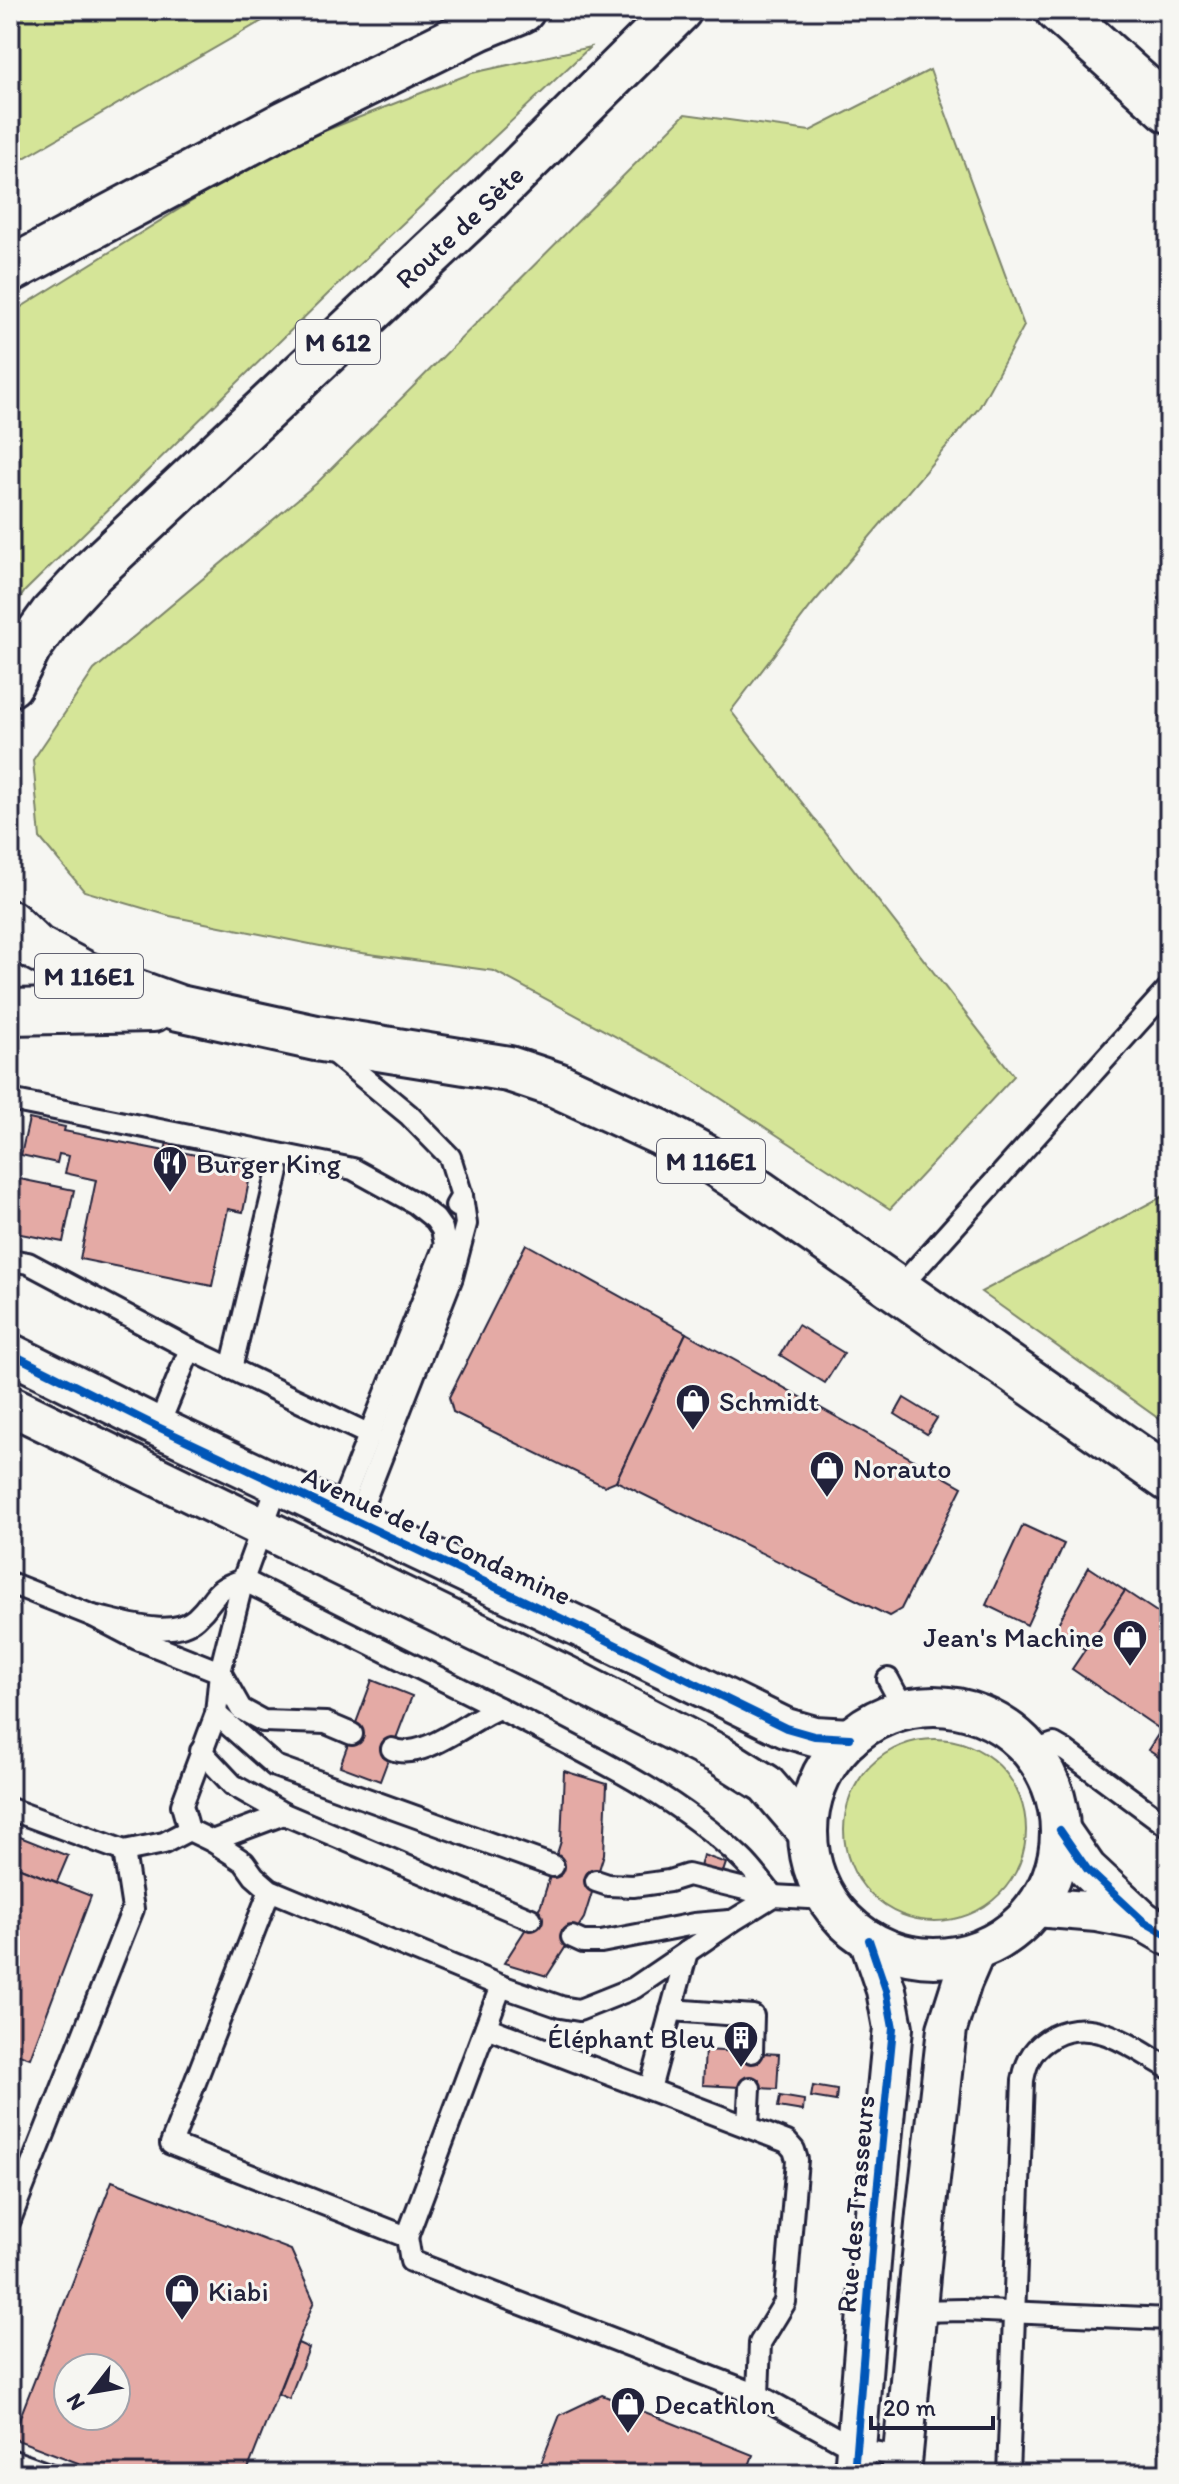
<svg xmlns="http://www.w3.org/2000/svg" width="1179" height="2484" font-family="Itim,sans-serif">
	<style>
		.green { fill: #d5e598; stroke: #7c846a; stroke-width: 2 }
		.building { fill: #e4aaa5; stroke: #22223b; stroke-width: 2; fill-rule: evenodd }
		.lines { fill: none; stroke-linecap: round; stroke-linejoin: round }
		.lane-casing { stroke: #22223b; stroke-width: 26 }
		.street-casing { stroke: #22223b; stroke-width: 44 }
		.primary-casing { stroke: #22223b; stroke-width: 50 }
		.highway-casing { stroke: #22223b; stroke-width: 50 }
		.lane { stroke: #f6f6f2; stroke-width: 20 }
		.street { stroke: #f6f6f2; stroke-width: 38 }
		.primary { stroke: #f6f6f2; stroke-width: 44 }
		.highway { stroke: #f6f6f2; stroke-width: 44 }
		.cycleway-casing { stroke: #f6f6f2; stroke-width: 13 }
		.cycleway { stroke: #0057b8; stroke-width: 8 }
		.labels { text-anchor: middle; stroke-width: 6; stroke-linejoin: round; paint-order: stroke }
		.shield { fill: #f6f6f2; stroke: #626272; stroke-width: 2 }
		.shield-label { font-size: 26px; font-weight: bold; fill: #22223b }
		.street-label { font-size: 28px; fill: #22223b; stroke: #f6f6f2 }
		.poi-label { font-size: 28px; fill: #22223b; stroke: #f6f6f2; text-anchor: start }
	</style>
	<rect width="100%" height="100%" fill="#f6f6f2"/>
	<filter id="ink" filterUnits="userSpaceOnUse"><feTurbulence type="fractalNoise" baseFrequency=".0125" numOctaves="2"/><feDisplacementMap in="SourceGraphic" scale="16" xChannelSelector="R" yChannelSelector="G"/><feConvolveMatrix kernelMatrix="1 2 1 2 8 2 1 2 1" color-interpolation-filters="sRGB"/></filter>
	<g filter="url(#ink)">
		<!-- green -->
		<g class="green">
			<path d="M 10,10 L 281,10 L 10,166 Z"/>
			<path d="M 590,47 L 330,292 L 25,591 L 10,613 L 10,314 L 271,152 L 472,73 Z"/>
			<path d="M 930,70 L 1024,326 L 979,408 L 811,606 L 731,711 L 1014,1076 L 890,1209 L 676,1069 L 494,971 L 340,950 L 170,916 L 84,891 L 40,838 L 33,760 L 94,670 L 317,483 L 685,114 L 810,131 Z"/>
			<path d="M 1169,1193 L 1169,1426 L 981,1292 Z"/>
			<circle cx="935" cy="1830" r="91"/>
		</g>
		<!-- building -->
		<g class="building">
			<path d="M 29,1119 L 65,1127 L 64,1131 L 165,1151 L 167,1142 L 182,1145 L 181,1152 L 225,1161 L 227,1154 L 247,1158 L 245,1170 L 251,1171 L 243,1212 L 228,1209 L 212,1286 L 80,1259 L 96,1180 L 65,1173 L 69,1156 L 59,1154 L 57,1163 L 21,1155 Z"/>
			<path d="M 10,1177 L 74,1190 L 63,1242 L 10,1232 Z"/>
			<path d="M 526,1244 L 686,1333 L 616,1481 L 604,1486 L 453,1412 L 449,1397 Z"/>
			<path d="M 798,1325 L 844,1353 L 825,1383 L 780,1355 Z"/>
			<path d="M 686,1333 L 962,1487 L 901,1609 L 889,1616 L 616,1481 Z"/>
			<path d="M 904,1398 L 937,1418 L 927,1434 L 895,1414 Z"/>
			<path d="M 1023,1525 L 1064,1544 L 1027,1625 L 986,1605 Z"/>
			<path d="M 1089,1567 L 1125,1591 L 1086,1650 L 1055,1629 Z"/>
			<path d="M 1125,1591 L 1169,1620 L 1169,1764 L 1148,1750 L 1161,1730 L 1072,1669 Z"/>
			<path d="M 372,1680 L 412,1696 L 380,1781 L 340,1766 Z"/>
			<path d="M 564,1771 L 607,1784 L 604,1854 L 584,1918 L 547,1976 L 504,1963 L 541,1905 L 561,1841 Z"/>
			<path d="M 10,1833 L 68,1856 L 57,1882 L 10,1864 Z"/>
			<path d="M 703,1855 L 726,1863 L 722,1875 L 700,1867 Z"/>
			<path d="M 10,1864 L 91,1896 L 30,2058 L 10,2051 Z"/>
			<path d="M 705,2050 L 779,2054 L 777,2089 L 703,2085 Z"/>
			<path d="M 813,2086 L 837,2090 L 836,2101 L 811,2097 Z"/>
			<path d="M 780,2096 L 804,2100 L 803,2111 L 778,2107 Z"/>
			<path d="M 112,2181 L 291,2250 L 314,2301 L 246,2474 L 107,2474 L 12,2438 ZM 68,2368 L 116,2368 L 116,2416 L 68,2416 Z"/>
			<path d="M 298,2343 L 309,2348 L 289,2399 L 278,2394 Z"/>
			<path d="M 602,2395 L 753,2455 L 746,2474 L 537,2474 L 560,2415 Z"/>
		</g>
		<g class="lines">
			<defs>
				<g id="lane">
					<path d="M 329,1049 L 409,1115 L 450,1157 L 462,1196 L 456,1206"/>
					<path d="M 10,1100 L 353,1169 L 415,1203 L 435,1219 L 442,1229 L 445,1245 L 338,1513"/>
					<path d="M 10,1260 L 28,1263 L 190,1349 L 370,1435"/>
					<path d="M 898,1289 L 1169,988"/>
					<path d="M 231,1369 L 278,1171"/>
					<path d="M 158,1427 L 190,1349"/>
					<path d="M 356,1522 L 452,1277 L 466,1224 L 462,1196"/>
					<path d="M 10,1583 L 93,1616 L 137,1639 L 220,1672 L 241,1709 L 263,1721 L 326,1723 L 352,1734"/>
					<path d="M 93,1616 C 122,1622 172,1640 196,1618 C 218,1598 210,1590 243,1580 L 499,1708"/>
					<path d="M 888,1679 L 904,1709"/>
					<path d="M 216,1714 L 275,1766 L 553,1866"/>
					<path d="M 392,1749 C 423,1762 470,1719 499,1708 C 583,1752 672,1792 741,1858 C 753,1869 763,1884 773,1896"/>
					<path d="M 201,1751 L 233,1785 L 284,1814 L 531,1919"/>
					<path d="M 1031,1752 L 1054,1744 L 1066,1751 L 1169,1827"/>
					<path d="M 10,1809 L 124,1851 L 164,1843 L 189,1830 L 212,1841 L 284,1814"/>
					<path d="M 189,1830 L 182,1805 L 216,1714 L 220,1672 L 243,1580 L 278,1484"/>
					<path d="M 212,1841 L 244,1862 L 254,1876 L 270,1890 L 501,1986 L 561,2007 L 579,2010 L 634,1988 L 734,1920 L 773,1896 L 827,1899"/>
					<path d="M 596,1881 L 608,1885 L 633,1886 L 669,1881 L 688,1875 L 773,1896"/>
					<path d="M 270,1890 L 171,2144 L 407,2237 L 411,2261 L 758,2395 L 856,2449 L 903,2457"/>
					<path d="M 572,1937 L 583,1942 L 601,1942 L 694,1924 L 729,1921"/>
					<path d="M 671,2010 L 753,2016 L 752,2052"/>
					<path d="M 486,2027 L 787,2142 L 794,2150 L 797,2160 L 785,2302 L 760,2343 L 758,2395"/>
					<path d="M 650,2089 L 687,1952"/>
					<path d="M 748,2127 L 750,2088"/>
					<path d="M 10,2220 L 133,1909 L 124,1851"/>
					<path d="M 407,2237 L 501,1986"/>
					<path d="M 917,2311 L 963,2310 L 1169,2319"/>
					<path d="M 10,2460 L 48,2474"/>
					<path d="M 1008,2474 L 1023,2080 C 1027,2058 1034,2047 1054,2036 C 1095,2015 1134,2049 1169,2068"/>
				</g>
				<g id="street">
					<path d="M 10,1353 L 158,1427 L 586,1630 L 786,1728 L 814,1736 L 850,1738"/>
					<path d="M 10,1405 L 565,1675 L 718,1754 L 766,1784 L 808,1833"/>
					<circle cx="934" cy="1832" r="126"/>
					<path d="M 1060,1830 L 1087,1869 L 1143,1921 L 1169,1936"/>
					<path d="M 1036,1907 L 1097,1912 L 1143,1921"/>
					<path d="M 854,2474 L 875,2213 L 893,2028 L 886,1990 L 869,1940"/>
					<path d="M 901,2474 L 926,2214 L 947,2029 L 962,1982 L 975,1952"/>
				</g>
				<g id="primary">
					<path d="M 10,270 L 286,123 L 478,28 L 522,10"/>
					<path id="s1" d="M 10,684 L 29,647 L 52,615 L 92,572 L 483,205 L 679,10"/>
					<path d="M 10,923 L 36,948 L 85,974 L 179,1008 L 316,1038 L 509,1069 L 557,1085 L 659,1132 L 707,1158 L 751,1187 L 1169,1479"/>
					<path d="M 10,1012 L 153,1009"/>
				</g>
				<path id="highway" d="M 1058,10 L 1169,110"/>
			</defs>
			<!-- lane casing -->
			<use href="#lane" class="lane-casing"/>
			<!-- street casing -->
			<use href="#street" class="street-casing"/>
			<!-- primary casing -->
			<use href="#primary" class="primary-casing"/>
			<!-- highway casing -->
			<use href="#highway" class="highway-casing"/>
			<!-- lane -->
			<use href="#lane" class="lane"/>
			<!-- street -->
			<use href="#street" class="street"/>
			<!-- primary -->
			<use href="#primary" class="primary"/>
			<!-- highway -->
			<use href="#highway" class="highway"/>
			<defs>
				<g id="cycleway">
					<path d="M 10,1353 L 158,1427 L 586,1630 L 786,1728 L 814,1736 L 850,1738"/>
					<path d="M 1060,1830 L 1087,1869 L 1143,1921 L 1169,1936"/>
					<path d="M 854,2474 L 875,2213 L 893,2028 L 886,1990 L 869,1940"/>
				</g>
			</defs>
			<!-- cycleway casing -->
			<use href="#cycleway" class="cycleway-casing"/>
			<!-- cycleway -->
			<use href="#cycleway" class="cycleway"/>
		</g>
	</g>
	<!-- icons -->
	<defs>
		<symbol id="restaurant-pin" viewBox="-11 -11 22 30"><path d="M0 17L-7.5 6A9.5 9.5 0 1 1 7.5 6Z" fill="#22223b" stroke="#f6f6f2"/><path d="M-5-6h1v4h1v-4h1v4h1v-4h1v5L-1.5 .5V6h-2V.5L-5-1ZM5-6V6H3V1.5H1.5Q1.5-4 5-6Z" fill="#fff"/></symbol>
		<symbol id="shop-pin" viewBox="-11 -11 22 30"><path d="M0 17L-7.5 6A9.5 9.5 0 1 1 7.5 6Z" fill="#22223b" stroke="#f6f6f2"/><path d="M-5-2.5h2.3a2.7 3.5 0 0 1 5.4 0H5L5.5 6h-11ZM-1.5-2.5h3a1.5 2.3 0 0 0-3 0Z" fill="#fff"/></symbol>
		<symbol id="building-pin" viewBox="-11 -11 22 30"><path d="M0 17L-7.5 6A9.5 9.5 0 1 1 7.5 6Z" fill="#22223b" stroke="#f6f6f2"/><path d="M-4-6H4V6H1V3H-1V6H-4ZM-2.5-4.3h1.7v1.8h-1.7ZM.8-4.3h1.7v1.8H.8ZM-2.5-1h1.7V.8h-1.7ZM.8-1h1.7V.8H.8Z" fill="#fff"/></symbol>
	</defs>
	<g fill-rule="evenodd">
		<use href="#restaurant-pin" x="150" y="1143" width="40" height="54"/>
		<use href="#shop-pin" x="673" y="1381" width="40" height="54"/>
		<use href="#shop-pin" x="807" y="1448" width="40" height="54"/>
		<use href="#shop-pin" x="1110" y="1617" width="40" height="54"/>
		<use href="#building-pin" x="721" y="2018" width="40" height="54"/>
		<use href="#shop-pin" x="162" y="2271" width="40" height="54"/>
		<use href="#shop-pin" x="608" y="2384" width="40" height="54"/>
	</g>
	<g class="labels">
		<!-- shield labels -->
		<g class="shield">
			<rect x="296" y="320" width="84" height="44" rx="6"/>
			<rect x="35" y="954" width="108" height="44" rx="6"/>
			<rect x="657" y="1139" width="108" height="44" rx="6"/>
		</g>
		<g class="shield-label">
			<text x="338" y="351">M 612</text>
			<text x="89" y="985">M 116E1</text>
			<text x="711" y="1170">M 116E1</text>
		</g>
		<!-- street labels -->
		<g class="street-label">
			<text dy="10" stroke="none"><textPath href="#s1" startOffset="644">Route de Sète</textPath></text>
			<text transform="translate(437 1535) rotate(25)" y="10">Avenue de la Condamine</text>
			<text transform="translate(855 2204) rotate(-85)" y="10">Rue des Trasseurs</text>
		</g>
		<!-- poi labels -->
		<g class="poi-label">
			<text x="196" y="1173">Burger King</text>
			<text x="719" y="1411">Schmidt</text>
			<text x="853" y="1478">Norauto</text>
			<text x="1104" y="1647" text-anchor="end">Jean's Machine</text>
			<text x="715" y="2048" text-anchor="end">Éléphant Bleu</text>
			<text x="208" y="2301">Kiabi</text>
			<text x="654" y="2414">Decathlon</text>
		</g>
	</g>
	<!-- margin -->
	<rect width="1179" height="2484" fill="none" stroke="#f6f6f2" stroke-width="40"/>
	<rect x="20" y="20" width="1139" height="2444" fill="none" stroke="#22223b" stroke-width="3" filter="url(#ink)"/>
	<!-- north arrow -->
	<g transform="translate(92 2392) rotate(239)"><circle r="38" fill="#f6f6f2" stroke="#a1a1a9" stroke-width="2"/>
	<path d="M0-6L14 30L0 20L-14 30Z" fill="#22223b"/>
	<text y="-12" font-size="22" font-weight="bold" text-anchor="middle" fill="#22223b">N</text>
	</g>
	<!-- scale -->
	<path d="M871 2416v12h122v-12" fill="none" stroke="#22223b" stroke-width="4"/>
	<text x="883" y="2416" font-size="24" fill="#22223b" stroke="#f6f6f2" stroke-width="6" paint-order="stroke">20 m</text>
</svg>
